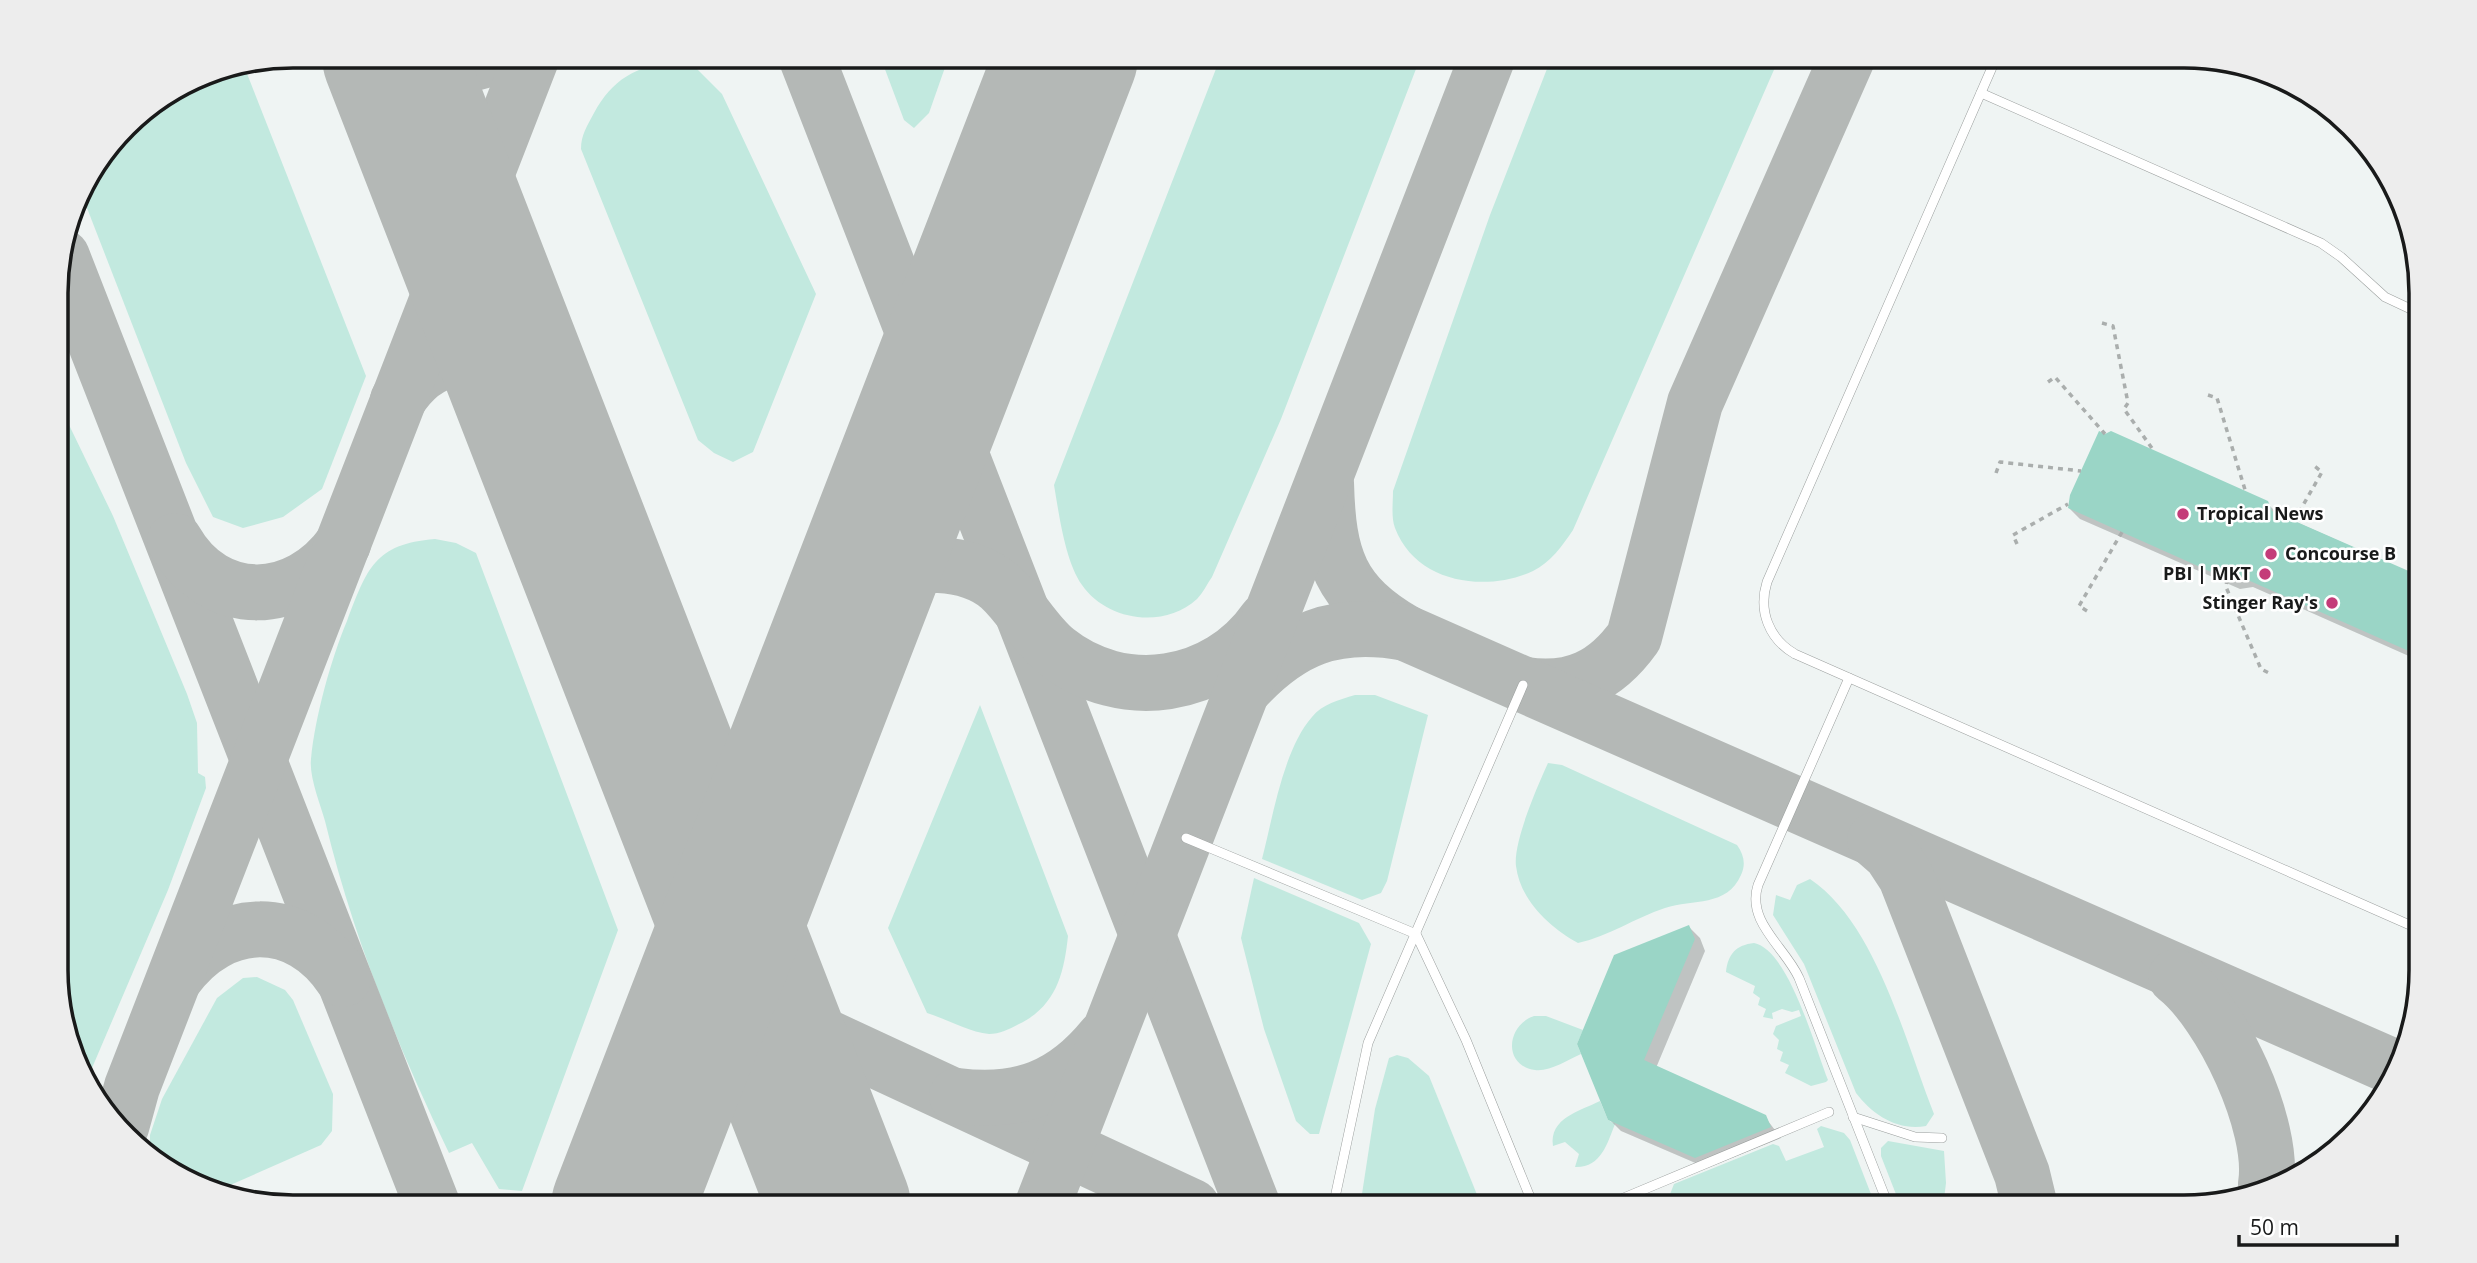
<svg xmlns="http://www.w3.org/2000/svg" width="2477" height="1263" font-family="'Open Sans',sans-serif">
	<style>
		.green { fill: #c2e9df }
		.shadow { fill: #0003 }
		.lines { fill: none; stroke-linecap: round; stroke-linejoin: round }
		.taxiway { stroke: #b4b8b6; stroke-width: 56 }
		.runway { stroke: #b4b8b6; stroke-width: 142 }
		.building { fill: #9ad5c6 }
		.lane-casing { stroke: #9b9f9e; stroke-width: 10 }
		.path { stroke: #aaaead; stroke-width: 3.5; stroke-dasharray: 5 5; stroke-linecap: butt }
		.lane { stroke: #fff; stroke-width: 9 }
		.poi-dot { fill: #c43c79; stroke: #fff; stroke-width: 2.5 }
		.labels { text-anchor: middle; stroke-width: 5; stroke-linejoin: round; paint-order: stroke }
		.poi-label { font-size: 18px; font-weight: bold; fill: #191a1a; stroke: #fff; text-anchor: start }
		.rim { fill: none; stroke: #191a1a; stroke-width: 3.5 }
	</style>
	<rect width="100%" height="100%" fill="#eff4f3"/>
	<!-- green -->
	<g class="green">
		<path d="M 880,56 L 949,56 L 929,113 L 914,128 L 904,120 Z"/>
		<path d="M 1221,56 L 1421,56 L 1281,419 L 1212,577 C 1207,584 1203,593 1197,599 C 1163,630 1106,620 1082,585 C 1065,561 1059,514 1054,485 Z"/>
		<path d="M 1552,56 L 1780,56 L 1573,530 C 1563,545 1550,563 1533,571 C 1485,593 1416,583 1395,528 C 1391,518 1393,502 1393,491 L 1490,215 Z"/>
		<path d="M 674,63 L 696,68 L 722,94 L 816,294 L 753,452 L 733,462 L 714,453 L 698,440 L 581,149 C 581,135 587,126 594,113 C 612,80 636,65 674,63 Z"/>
		<path d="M 244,66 L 366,376 L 322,489 L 283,517 L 243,528 L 213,517 L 186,463 L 80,190 L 137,115 L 203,74 Z"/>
		<path d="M 57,400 L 113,516 L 187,694 L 197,723 L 198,773 L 205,777 L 206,788 L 168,890 L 89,1075 L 58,1001 Z"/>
		<path d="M 435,539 L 456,543 L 476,553 L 618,930 L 522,1191 L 499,1189 L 472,1143 L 449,1153 C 397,1045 353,937 325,821 C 320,803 309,777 311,759 C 315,717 331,659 347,621 C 367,569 374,544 435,539 Z"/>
		<path d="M 1355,695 L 1375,695 L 1428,715 L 1387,881 L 1381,893 L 1362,900 L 1262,859 C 1273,817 1283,750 1312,717 C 1322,704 1339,700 1355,695 Z"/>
		<path d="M 980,705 L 1068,936 C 1064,974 1056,1006 1019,1024 C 1010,1029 1000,1034 989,1034 C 969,1032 946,1019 927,1013 L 888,928 Z"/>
		<path d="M 1548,763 L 1562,765 L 1737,845 C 1744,855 1746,864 1741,875 C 1727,907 1693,899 1665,908 C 1635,918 1609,936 1578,943 C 1550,928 1520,900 1516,866 C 1513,842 1538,785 1548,763 Z"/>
		<path d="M 1254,878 L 1359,923 L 1371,944 L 1319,1134 L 1310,1134 L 1296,1121 L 1264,1029 L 1241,938 Z"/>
		<path d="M 1810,879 C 1876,923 1905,1041 1934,1114 L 1926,1126 C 1897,1131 1873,1115 1856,1093 L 1804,964 L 1773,915 L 1776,895 L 1790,900 L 1797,885 Z"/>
		<path d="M 1754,943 C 1789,950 1815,1048 1828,1080 L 1826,1082 L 1811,1086 L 1785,1073 L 1789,1065 L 1780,1061 L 1783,1052 L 1777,1049 L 1779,1040 L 1773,1034 L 1776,1026 L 1801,1016 L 1799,1010 L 1792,1012 L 1782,1009 L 1772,1013 L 1773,1019 L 1763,1017 L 1766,1009 L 1758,1005 L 1760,998 L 1753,993 L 1755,986 L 1726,972 C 1728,954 1736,945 1754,943 Z"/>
		<path d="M 257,977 L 285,990 L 293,1000 L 333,1094 L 332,1131 L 321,1145 L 219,1190 L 189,1183 L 150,1150 L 150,1135 L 162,1099 L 217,998 L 243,978 Z"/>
		<path d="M 1534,1016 L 1546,1016 L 1583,1030 L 1577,1044 L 1581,1054 C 1568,1060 1549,1072 1535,1070 C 1502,1065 1507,1025 1534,1016 Z"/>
		<path d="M 1397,1055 L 1408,1058 L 1429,1076 L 1482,1207 L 1360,1207 L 1375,1109 L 1389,1058 Z"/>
		<path d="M 1600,1101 L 1608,1120 L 1615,1124 C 1607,1144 1601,1168 1575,1167 L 1579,1154 L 1565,1142 L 1553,1146 C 1549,1118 1580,1111 1600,1101 Z"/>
		<path d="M 1821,1126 L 1844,1133 L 1850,1140 L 1876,1207 L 1665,1207 L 1674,1184 L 1773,1144 L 1779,1146 L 1786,1161 L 1824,1147 L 1817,1129 Z"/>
		<path d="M 1888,1141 L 1944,1151 L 1946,1183 L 1943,1207 L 1901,1207 L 1881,1156 L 1881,1148 Z"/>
	</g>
	<!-- shadow -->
	<g class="shadow">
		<path d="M 2267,503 L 2278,514 L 2420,577 L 2420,661 L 2253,587 L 2240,589 L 2080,519 L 2069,508 Z"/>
		<path d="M 1689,927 L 1700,938 L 1705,951 L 1656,1068 L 1765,1117 L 1781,1138 L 1707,1168 L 1621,1131 L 1609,1119 Z"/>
	</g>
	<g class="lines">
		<!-- taxiway -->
		<g class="taxiway">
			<path d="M 429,56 L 470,64 L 500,56"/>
			<path d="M 806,56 L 1253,1207"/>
			<path d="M 486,202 L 485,251 L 491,308"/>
			<path d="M 62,257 L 433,1207"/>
			<path d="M 398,400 C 430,350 476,348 520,383"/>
			<path d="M 1326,483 C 1328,558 1339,594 1406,633"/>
			<path d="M 175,541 C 215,611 298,607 343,544"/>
			<path d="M 848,622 C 856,608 863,593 876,583 C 908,557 970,560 1000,587 C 1021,606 1034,633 1056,651 C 1122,704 1218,689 1266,620"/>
			<path d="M 1525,685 C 1573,692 1606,676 1634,637 L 1695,403 L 1848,56"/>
			<path d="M 1242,691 C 1290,638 1335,620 1406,633 L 2398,1069"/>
			<path d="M 1875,840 L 1891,854 L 1906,877 L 2022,1174 L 2030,1207"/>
			<path d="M 731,925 L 767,991 L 811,1030 L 1192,1207"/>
			<path d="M 2176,977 C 2222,1013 2275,1126 2266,1184"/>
			<path d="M 175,978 C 221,914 299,912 343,979"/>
			<path d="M 957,1096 C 1020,1104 1064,1087 1104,1038"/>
			<path d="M 121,1127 L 132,1087 L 532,56"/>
			<path d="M 1042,1207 L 1488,56"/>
		</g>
		<!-- runway -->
		<g class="runway">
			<path d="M 393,56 L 840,1207"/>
			<path d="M 622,1207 L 1067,56"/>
		</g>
	</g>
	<!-- building -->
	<g class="building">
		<path d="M 2099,431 L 2105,434 L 2111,431 L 2268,501 L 2272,511 L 2420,576 L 2420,656 L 2241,577 L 2227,579 L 2068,508 L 2070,495 Z"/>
		<path d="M 1689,925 L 1695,939 L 1644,1060 L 1766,1115 L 1771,1127 L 1695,1158 L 1608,1120 L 1577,1044 L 1614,955 Z"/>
	</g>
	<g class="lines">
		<defs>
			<g id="lane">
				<path d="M 1997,56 L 1767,582 C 1758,611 1769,639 1795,654 L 2421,930"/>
				<path d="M 1981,93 L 2321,243 L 2341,257 L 2385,297 L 2419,313"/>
				<path d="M 1849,678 L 1758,885 C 1746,922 1785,947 1799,978 L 1889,1207"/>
				<path d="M 1186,838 L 1416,934 L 1466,1040 L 1534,1207"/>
				<path d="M 1853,1117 L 1915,1137 L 1942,1138"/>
				<path d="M 1333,1207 L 1368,1043 L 1523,685"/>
				<path d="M 1602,1207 L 1829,1112"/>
			</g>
		</defs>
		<!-- lane casing -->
		<use href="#lane" class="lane-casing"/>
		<!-- path -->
		<g class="path">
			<path d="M 2102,323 L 2113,326 L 2128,403 L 2124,409 L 2154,451"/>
			<path d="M 2048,382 L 2055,377 L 2105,434"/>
			<path d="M 2208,395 L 2217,398 L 2246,493"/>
			<path d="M 1996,473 L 2000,462 L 2081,471"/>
			<path d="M 2294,521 L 2322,472 L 2313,465"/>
			<path d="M 2017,544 L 2013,535 L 2068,504"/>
			<path d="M 2227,579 L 2226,587 L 2261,669 L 2269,673"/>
			<path d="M 2087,611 L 2079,606 L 2122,532"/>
			<path d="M 2418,655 L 2410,731 L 2419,736"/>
		</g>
		<!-- lane -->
		<use href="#lane" class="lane"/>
	</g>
	<!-- markers -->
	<g class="poi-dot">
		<circle cx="2183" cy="514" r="7"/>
		<circle cx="2271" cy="554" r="7"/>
		<circle cx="2265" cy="574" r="7"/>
		<circle cx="2332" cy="603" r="7"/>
	</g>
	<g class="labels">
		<!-- poi labels -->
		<g class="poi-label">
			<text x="2197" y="520">Tropical News</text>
			<text x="2285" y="560">Concourse B</text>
			<text x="2251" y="580" text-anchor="end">PBI | MKT</text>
			<text x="2318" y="609" text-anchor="end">Stinger Ray's</text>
		</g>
	</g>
	<!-- crop -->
	<path d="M0 0H2477V1263H0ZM293 68H2184A225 225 0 0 1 2409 293V970A225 225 0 0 1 2184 1195H293A225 225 0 0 1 68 970V293A225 225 0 0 1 293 68Z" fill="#ededed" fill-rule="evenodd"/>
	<path class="rim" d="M293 68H2184A225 225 0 0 1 2409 293V970A225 225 0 0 1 2184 1195H293A225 225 0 0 1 68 970V293A225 225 0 0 1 293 68Z"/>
	<!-- scale -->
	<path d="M2239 1235v10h158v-10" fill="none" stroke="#191a1a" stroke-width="3.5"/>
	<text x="2250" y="1235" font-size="21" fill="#191a1a" stroke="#ffffff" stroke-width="5" paint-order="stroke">50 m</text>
</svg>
